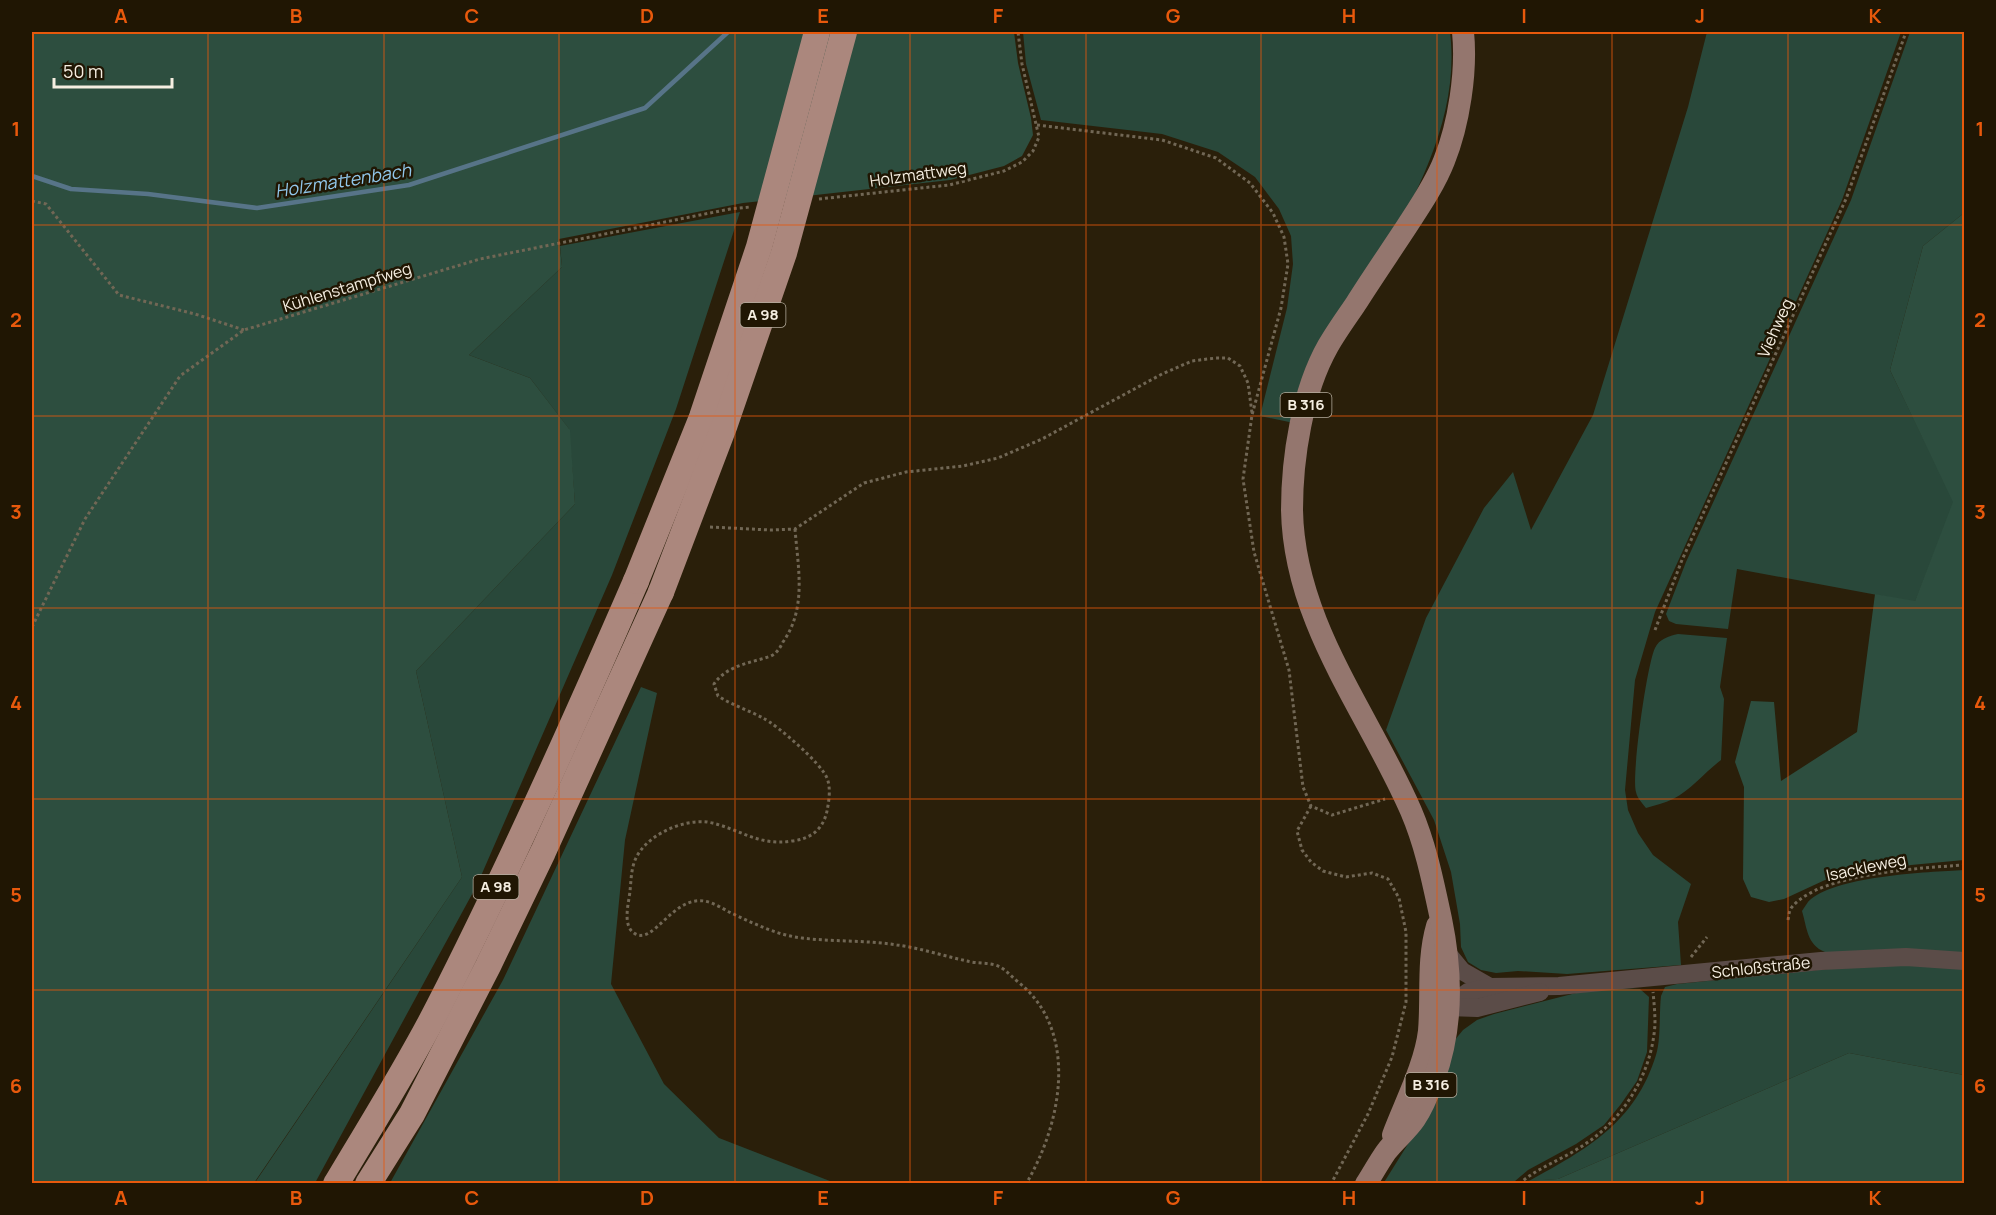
<svg xmlns="http://www.w3.org/2000/svg" width="1996" height="1215" font-family="Manrope,sans-serif">
	<style>
		.green { fill: #29483a }
		.forest { fill: #2d4e3f }
		.lines { fill: none; stroke-linecap: round; stroke-linejoin: round }
		.stream { stroke: #577488; stroke-width: 4.5 }
		.path { stroke: #716755; stroke-width: 3; stroke-dasharray: 3 3; stroke-linecap: butt }
		.tertiary { stroke: #5b4c48; stroke-width: 18 }
		.primary { stroke: #94766e; stroke-width: 22 }
		.motorway { stroke: #ab877d; stroke-width: 26 }
		.motorway-bridge { stroke: #ab877d; stroke-width: 26 }
		.grid { fill: none; stroke: #e8590c; stroke-width: 1.5; stroke-opacity: 0.55 }
		.labels { text-anchor: middle; stroke-width: 5; stroke-linejoin: round; paint-order: stroke }
		.shield { fill: #201603; stroke: #b5ad9e; stroke-width: 1.5 }
		.shield-label { font-size: 15px; font-weight: bold; fill: #f5eee1 }
		.street-label { font-size: 16px; fill: #f5eee1; stroke: #201603 }
		.water-label { font-size: 18px; font-style: italic; fill: #91c7eb; stroke: #201603 }
		.neatline { fill: none; stroke: #e8590c; stroke-width: 2 }
		.grid-label { font-size: 20px; text-anchor: middle; font-weight: bold; fill: #e8590c }
	</style>
	<rect width="100%" height="100%" fill="#2a1f0a"/>
	<!-- green -->
	<g class="green">
		<path d="M 1023,32 L 1450,32 C 1461,121 1411,203 1371,278 C 1346,327 1320,375 1294,423 L 1260,416 L 1287,308 L 1293,264 L 1291,236 L 1279,209 L 1255,177 L 1218,152 L 1162,134 L 1041,120 L 1026,64 Z"/>
		<path d="M 1707,32 L 1901,32 L 1842,200 L 1655,612 L 1635,680 L 1625,790 L 1628,810 L 1638,833 L 1653,855 L 1691,884 L 1678,922 L 1681,965 L 1567,974 L 1518,971 L 1496,973 L 1481,970 L 1468,962 L 1461,947 L 1460,924 L 1451,872 L 1434,820 L 1386,730 L 1426,618 L 1484,508 L 1513,472 L 1531,530 L 1593,415 L 1688,107 Z"/>
		<path d="M 1910,32 L 1964,32 L 1964,213 L 1923,246 L 1890,370 L 1954,502 L 1915,602 L 1737,569 L 1728,629 L 1676,624 L 1669,621 L 1666,614 L 1686,562 L 1851,200 Z"/>
		<path d="M 740,212 L 676,409 L 612,575 L 477,885 L 315,1183 L 254,1184 L 462,877 L 416,671 L 575,504 L 569,429 L 530,378 L 469,355 L 562,267 L 560,246 Z"/>
		<path d="M 1678,634 L 1727,638 L 1720,687 L 1724,699 L 1721,760 C 1705,772 1691,790 1673,799 C 1665,803 1655,805 1646,808 C 1643,804 1637,798 1636,792 C 1631,777 1647,664 1655,648 C 1659,639 1669,636 1678,634 Z"/>
		<path d="M 641,687 L 657,693 L 625,840 L 611,984 L 664,1084 L 719,1138 L 835,1183 L 390,1183 L 503,980 Z"/>
		<path d="M 1964,870 L 1964,1075 L 1849,1053 L 1558,1179 L 1529,1181 C 1587,1149 1635,1123 1656,1055 C 1661,1039 1659,1013 1661,996 L 1665,987 L 1677,984 L 1828,969 L 1825,952 C 1807,945 1807,928 1802,911 C 1805,907 1807,902 1811,899 C 1840,876 1926,872 1964,870 Z"/>
		<path d="M 1613,988 L 1640,989 L 1649,997 L 1647,1052 L 1637,1081 L 1621,1104 L 1604,1125 L 1576,1144 L 1528,1170 L 1515,1181 L 1486,1184 L 1383,1184 L 1418,1128 L 1454,1041 L 1463,1030 L 1477,1020 L 1494,1014 L 1580,992 Z"/>
	</g>
	<!-- forest -->
	<g class="forest">
		<path d="M 32,32 L 1014,32 L 1018,63 L 1031,118 L 1033,135 L 1022,156 L 1004,166 L 950,180 L 743,203 L 559,239 L 562,267 L 469,355 L 530,378 L 570,430 L 575,504 L 416,671 L 462,877 L 254,1183 L 32,1183 Z"/>
		<path d="M 1964,213 L 1964,860 L 1911,865 L 1825,880 L 1784,899 L 1769,902 L 1751,897 L 1743,879 L 1744,787 L 1735,762 L 1751,701 L 1774,702 L 1781,781 L 1857,732 L 1875,594 L 1915,601 L 1953,502 L 1890,370 L 1923,246 Z"/>
		<path d="M 1849,1053 L 1964,1075 L 1964,1183 L 1486,1183 L 1558,1179 Z"/>
	</g>
	<g class="lines">
		<!-- stream -->
		<path class="stream" d="M 32,176 L 71,189 L 148,194 L 257,208 L 409,185 L 645,108 L 728,32"/>
		<!-- path -->
		<g class="path">
			<path d="M 1037,125 L 1162,140 L 1216,158 L 1250,183 L 1273,213 L 1284,237 L 1288,264 L 1281,308 L 1252,415 L 1243,479 L 1254,552 L 1289,670 L 1303,787 L 1311,806 L 1332,815 L 1385,799"/>
			<path d="M 819,199 L 949,185 L 1004,171 L 1022,162 L 1033,151 L 1039,137 L 1022,64 L 1018,32"/>
			<path d="M 32,201 L 46,204 L 119,295 L 195,314 L 244,330"/>
			<path d="M 710,527 L 770,530 L 795,529 L 864,483 L 906,472 L 963,466 L 998,458 L 1042,439 L 1162,374 L 1192,361 L 1216,358 L 1228,358 L 1240,366 L 1248,383 L 1252,413"/>
			<path d="M 795,529 C 798,568 807,608 783,642 C 780,648 777,653 771,656 C 751,663 727,665 714,684 L 718,696 C 732,705 748,710 763,718 C 777,725 821,763 827,778 C 831,788 829,801 827,811 C 823,830 810,839 792,841 C 758,847 737,827 707,822 C 681,819 642,837 634,863 C 631,872 631,882 630,891 C 629,902 622,925 634,933 C 653,947 672,896 704,901 C 712,902 722,908 729,912 C 753,923 776,935 802,938 C 834,942 866,940 897,945 C 920,948 944,956 967,961 C 977,964 991,962 1000,967 C 1006,970 1011,976 1017,981 C 1080,1030 1062,1123 1026,1184"/>
			<path d="M 32,627 L 85,519 L 180,376 L 244,330 L 480,259 L 730,209 L 750,207"/>
			<path d="M 1655,630 L 1682,560 L 1846,199 L 1906,32"/>
			<path d="M 1311,806 L 1297,831 L 1302,850 L 1311,862 L 1323,871 L 1346,877 L 1372,873 L 1388,879 L 1399,898 L 1406,932 L 1406,1002 L 1392,1057 L 1368,1114 L 1331,1184"/>
			<path d="M 1788,920 C 1789,915 1789,910 1792,907 C 1820,873 1922,868 1964,865"/>
			<path d="M 1691,957 L 1707,937"/>
			<path d="M 1519,1184 C 1537,1168 1559,1161 1579,1148 C 1622,1122 1652,1075 1655,1024 C 1655,1013 1654,1002 1653,992"/>
		</g>
		<!-- tertiary -->
		<g class="tertiary">
			<path d="M 1448,954 L 1462,971 L 1490,987"/>
			<path d="M 1448,1007 L 1468,992 L 1490,987 L 1559,986 L 1821,961 L 1906,957 L 1964,961"/>
			<path d="M 1448,1007 L 1477,1008 L 1540,992"/>
		</g>
		<!-- primary -->
		<g class="primary">
			<path d="M 1393,1135 C 1405,1103 1425,1065 1429,1031 C 1432,996 1427,960 1437,926"/>
			<path d="M 1366,1184 C 1373,1173 1379,1162 1386,1152 C 1395,1140 1407,1131 1415,1119 C 1423,1107 1429,1092 1434,1079 C 1453,1028 1452,972 1441,919 C 1433,882 1426,846 1411,811 C 1368,712 1294,623 1292,510 C 1292,458 1302,392 1328,346 C 1336,332 1346,318 1355,305 C 1372,278 1390,252 1407,226 C 1420,206 1435,184 1444,161 C 1459,124 1467,71 1463,32"/>
		</g>
		<!-- motorway -->
		<g class="motorway">
			<path d="M 336,1184 C 371,1125 408,1067 439,1006 C 510,867 574,724 636,581"/>
			<path d="M 368,1184 L 412,1114 L 488,966 L 543,852 L 661,592"/>
		</g>
		<!-- motorway-bridge -->
		<g class="motorway-bridge">
			<path d="M 636,581 L 702,417 L 759,247 L 817,32"/>
			<path d="M 661,592 L 725,424 L 784,253 L 844,32"/>
		</g>
	</g>
	<!-- grid -->
	<path class="grid" d="M 208,32 L 208,1184M 384,32 L 384,1184M 559,32 L 559,1184M 735,32 L 735,1184M 910,32 L 910,1184M 1086,32 L 1086,1184M 1261,32 L 1261,1184M 1437,32 L 1437,1184M 1612,32 L 1612,1184M 1788,32 L 1788,1184M 32,225 L 1964,225M 32,416 L 1964,416M 32,608 L 1964,608M 32,799 L 1964,799M 32,990 L 1964,990"/>
	<g class="labels">
		<!-- shield labels -->
		<g class="shield">
			<rect x="740.5" y="303" width="45" height="24" rx="4.5"/>
			<rect x="1280.5" y="393" width="51" height="24" rx="4.5"/>
			<rect x="473.5" y="875" width="45" height="24" rx="4.5"/>
			<rect x="1405.5" y="1073" width="51" height="24" rx="4.5"/>
		</g>
		<g class="shield-label">
			<text x="763" y="320">A 98</text>
			<text x="1306" y="410">B 316</text>
			<text x="496" y="892">A 98</text>
			<text x="1431" y="1090">B 316</text>
		</g>
		<!-- street labels -->
		<g class="street-label">
			<text transform="translate(918 174) rotate(-8)" y="6">Holzmattweg</text>
			<text transform="translate(347 287) rotate(-17)" y="6">Kühlenstampfweg</text>
			<text transform="translate(1775 328) rotate(-66)" y="6">Viehweg</text>
			<text transform="translate(1866 867) rotate(-12)" y="6">Isackleweg</text>
			<text transform="translate(1761 967) rotate(-6)" y="6">Schloßstraße</text>
		</g>
		<!-- water labels -->
		<g class="water-label">
			<text transform="translate(343 181) rotate(-9)" y="6">Holzmattenbach</text>
		</g>
	</g>
	<!-- border -->
	<rect width="1996" height="1215" fill="none" stroke="#201603" stroke-width="66"/>
	<!-- scale -->
	<path d="M54 78v9h118v-9" fill="none" stroke="#f5eee1" stroke-width="3"/>
	<text x="63" y="78" font-size="18" fill="#f5eee1" stroke="#201603" stroke-width="4.5" paint-order="stroke">50 m</text>
	<rect x="33" y="33" width="1930" height="1149" class="neatline"/>
	<g class="grid-label">
		<text x="121" y="23">A</text>
		<text x="296" y="23">B</text>
		<text x="472" y="23">C</text>
		<text x="647" y="23">D</text>
		<text x="823" y="23">E</text>
		<text x="998" y="23">F</text>
		<text x="1173" y="23">G</text>
		<text x="1349" y="23">H</text>
		<text x="1524" y="23">I</text>
		<text x="1700" y="23">J</text>
		<text x="1875" y="23">K</text>
		<text x="16" y="136">1</text>
		<text x="1980" y="136">1</text>
		<text x="16" y="327">2</text>
		<text x="1980" y="327">2</text>
		<text x="16" y="519">3</text>
		<text x="1980" y="519">3</text>
		<text x="16" y="710">4</text>
		<text x="1980" y="710">4</text>
		<text x="16" y="902">5</text>
		<text x="1980" y="902">5</text>
		<text x="16" y="1093">6</text>
		<text x="1980" y="1093">6</text>
		<text x="121" y="1205">A</text>
		<text x="296" y="1205">B</text>
		<text x="472" y="1205">C</text>
		<text x="647" y="1205">D</text>
		<text x="823" y="1205">E</text>
		<text x="998" y="1205">F</text>
		<text x="1173" y="1205">G</text>
		<text x="1349" y="1205">H</text>
		<text x="1524" y="1205">I</text>
		<text x="1700" y="1205">J</text>
		<text x="1875" y="1205">K</text>
	</g>
</svg>
